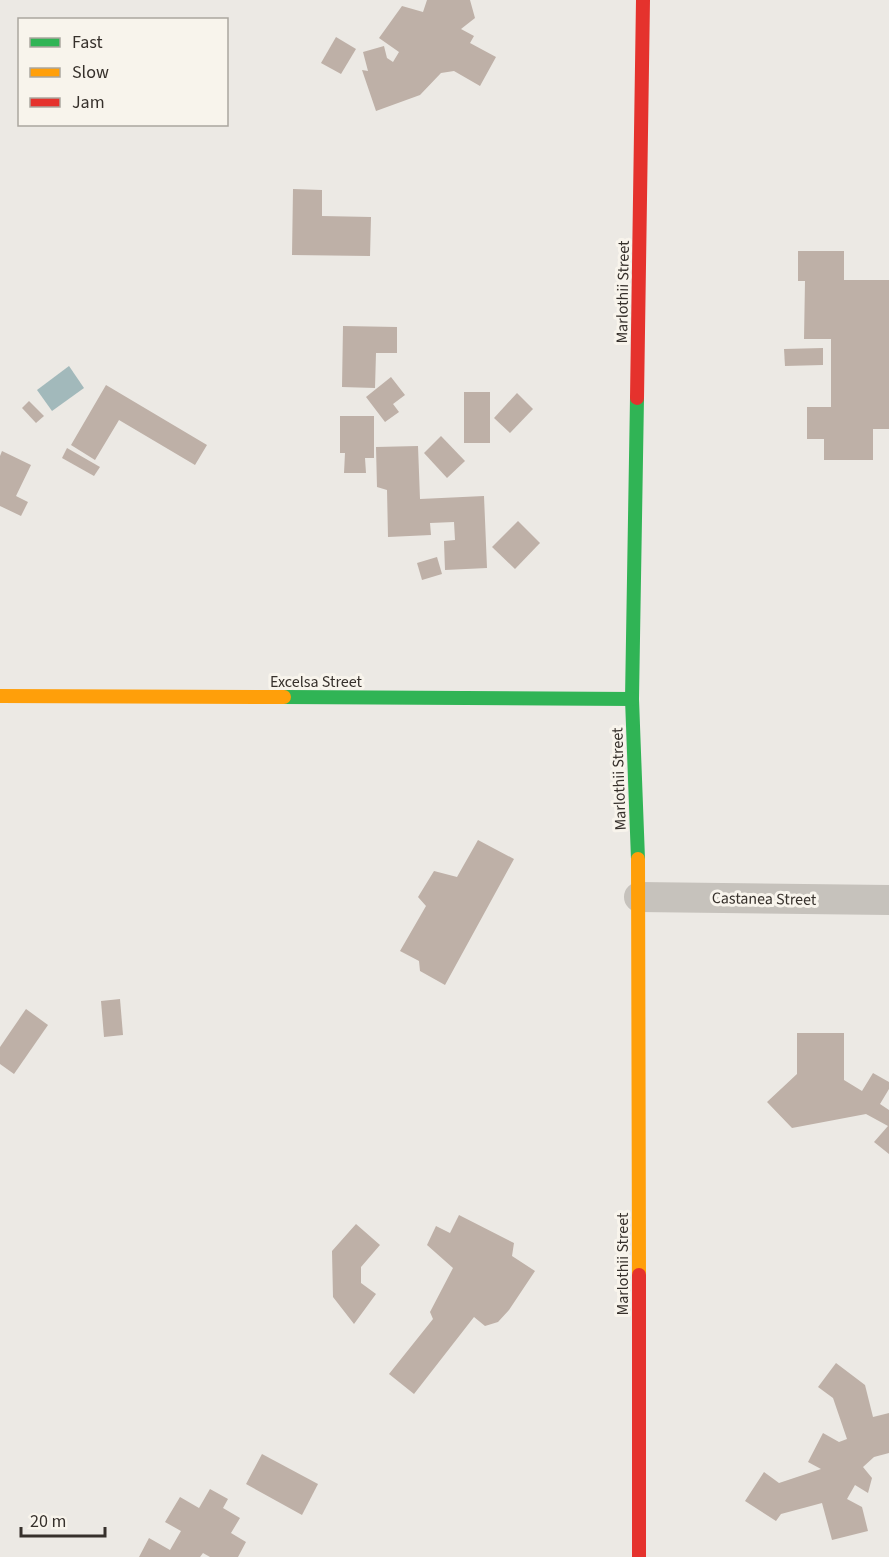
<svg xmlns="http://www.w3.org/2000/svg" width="889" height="1557" font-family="'Source Sans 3',sans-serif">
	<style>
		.water { fill: #a2b9bb }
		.building { fill: #beb0a7 }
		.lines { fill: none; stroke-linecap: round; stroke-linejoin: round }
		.street { stroke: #c6c2bc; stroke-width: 30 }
		.fast { stroke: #30b455; stroke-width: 14 }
		.slow { stroke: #ff9f0a; stroke-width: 14 }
		.jam { stroke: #e5322d; stroke-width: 14 }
		.labels { text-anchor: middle; stroke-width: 6; stroke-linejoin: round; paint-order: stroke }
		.street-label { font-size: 16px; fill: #36302b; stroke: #f8f4ec }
	</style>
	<rect width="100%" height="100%" fill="#ece9e4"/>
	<!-- water -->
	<path class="water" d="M 69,366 L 84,388 L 52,411 L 37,390 Z"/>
	<!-- building -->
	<g class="building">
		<path d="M 427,0 L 470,0 L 475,18 L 461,29 L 474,36 L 470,43 L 496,57 L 480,86 L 454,71 L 441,73 L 420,95 L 376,111 L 362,70 L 368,71 L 363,52 L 384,46 L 387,58 L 393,62 L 399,52 L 379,38 L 402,6 L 423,12 Z"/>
		<path d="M 336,37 L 356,49 L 341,74 L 321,63 Z"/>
		<path d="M 293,189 L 322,190 L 322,216 L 371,217 L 370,256 L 292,255 Z"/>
		<path d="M 798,251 L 844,251 L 844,280 L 889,280 L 889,429 L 873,429 L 873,460 L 824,460 L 824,439 L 807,439 L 807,407 L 831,407 L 831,339 L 804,339 L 805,281 L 798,281 Z"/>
		<path d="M 343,326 L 397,327 L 397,353 L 376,353 L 375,388 L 342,387 Z"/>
		<path d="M 823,348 L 823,365 L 785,366 L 784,349 Z"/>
		<path d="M 391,377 L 405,395 L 393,404 L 399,412 L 385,422 L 366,397 Z"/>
		<path d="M 106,385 L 207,445 L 195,465 L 119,420 L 95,460 L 71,445 Z"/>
		<rect x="464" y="392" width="26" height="51"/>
		<path d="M 517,393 L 533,409 L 510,433 L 494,418 Z"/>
		<path d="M 29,401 L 44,416 L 36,423 L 22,408 Z"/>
		<path d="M 340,416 L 374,416 L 374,458 L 365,458 L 366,473 L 344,473 L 345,453 L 340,453 Z"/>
		<path d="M 441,436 L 465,461 L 447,478 L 424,453 Z"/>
		<path d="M 418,446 L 420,499 L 484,496 L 487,568 L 445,570 L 444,541 L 455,540 L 454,522 L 430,523 L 431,535 L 388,537 L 387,490 L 377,487 L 376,447 Z"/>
		<path d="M 67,448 L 100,467 L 94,476 L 62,458 Z"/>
		<path d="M 2,451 L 31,465 L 16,496 L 28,502 L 21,516 L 0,506 L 0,456 Z"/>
		<path d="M 518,521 L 540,543 L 515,569 L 492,547 Z"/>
		<path d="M 437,557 L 442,574 L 422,580 L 417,563 Z"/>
		<path d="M 478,840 L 514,859 L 445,985 L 420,971 L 419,961 L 400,951 L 426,906 L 418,897 L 434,871 L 457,877 Z"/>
		<path d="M 120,999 L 123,1035 L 104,1037 L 101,1001 Z"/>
		<path d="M 26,1009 L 48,1025 L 14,1074 L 0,1064 L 0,1047 Z"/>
		<path d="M 797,1033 L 844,1033 L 844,1080 L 862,1091 L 873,1073 L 889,1082 L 889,1089 L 880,1104 L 889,1110 L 889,1154 L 874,1142 L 888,1126 L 866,1114 L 792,1128 L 767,1102 L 797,1074 Z"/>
		<path d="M 459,1215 L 514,1243 L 512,1256 L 535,1271 L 509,1310 L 498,1322 L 485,1326 L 474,1317 L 414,1394 L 389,1374 L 433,1319 L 430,1312 L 453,1268 L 427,1245 L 436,1226 L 450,1233 Z"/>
		<path d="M 356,1224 L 380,1245 L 361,1267 L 361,1283 L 376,1294 L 354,1324 L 333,1297 L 332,1251 Z"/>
		<path d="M 836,1363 L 865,1385 L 873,1417 L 889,1413 L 889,1453 L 874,1457 L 863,1467 L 872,1478 L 868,1493 L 855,1485 L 847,1499 L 862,1507 L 868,1531 L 832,1540 L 822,1503 L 781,1514 L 776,1521 L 745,1501 L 764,1472 L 779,1483 L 821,1469 L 808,1462 L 823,1433 L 839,1442 L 847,1439 L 833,1398 L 818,1387 Z"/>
		<path d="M 262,1454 L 318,1484 L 302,1515 L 246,1484 Z"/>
		<path d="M 210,1489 L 228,1499 L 223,1508 L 240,1518 L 231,1533 L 246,1542 L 238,1557 L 210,1557 L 203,1553 L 200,1557 L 139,1557 L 149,1538 L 170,1550 L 181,1531 L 165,1522 L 180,1497 L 199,1508 Z"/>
	</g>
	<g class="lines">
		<!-- street -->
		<path class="street" d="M 639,897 L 889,900"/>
		<!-- fast -->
		<g class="fast">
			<path d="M 637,398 L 632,699 L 638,859"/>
			<path d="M 284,697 L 632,699"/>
		</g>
		<!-- slow -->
		<g class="slow">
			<path d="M 0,696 L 284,697"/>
			<path d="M 638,859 L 639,1275"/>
		</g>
		<!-- jam -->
		<g class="jam">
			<path d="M 637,398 L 643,0"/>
			<path d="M 639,1275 L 639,1557"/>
		</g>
	</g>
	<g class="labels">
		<!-- street labels -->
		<g class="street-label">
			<text transform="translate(622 292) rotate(-89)" y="6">Marlothii Street</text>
			<text x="316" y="687">Excelsa Street</text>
			<text transform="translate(618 779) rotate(-92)" y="6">Marlothii Street</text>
			<text transform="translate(764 898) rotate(1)" y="6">Castanea Street</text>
			<text transform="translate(622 1264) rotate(-90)" y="6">Marlothii Street</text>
		</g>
	</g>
	<!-- legend -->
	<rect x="18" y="18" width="210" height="108" fill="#f8f4ec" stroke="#aaa69f" stroke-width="1.5"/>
	<rect x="30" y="38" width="30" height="9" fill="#30b455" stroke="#aaa69f" stroke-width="1.5"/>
	<text x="72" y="48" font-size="18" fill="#36302b">Fast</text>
	<rect x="30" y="68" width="30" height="9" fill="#ff9f0a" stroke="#aaa69f" stroke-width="1.5"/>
	<text x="72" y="78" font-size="18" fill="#36302b">Slow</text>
	<rect x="30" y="98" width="30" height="9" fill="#e5322d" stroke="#aaa69f" stroke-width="1.5"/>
	<text x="72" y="108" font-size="18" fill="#36302b">Jam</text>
	<!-- scale -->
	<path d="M21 1527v9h84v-9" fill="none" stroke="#36302b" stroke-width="3"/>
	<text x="30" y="1527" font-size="18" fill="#36302b" stroke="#f8f4ec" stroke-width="4.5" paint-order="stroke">20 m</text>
</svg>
